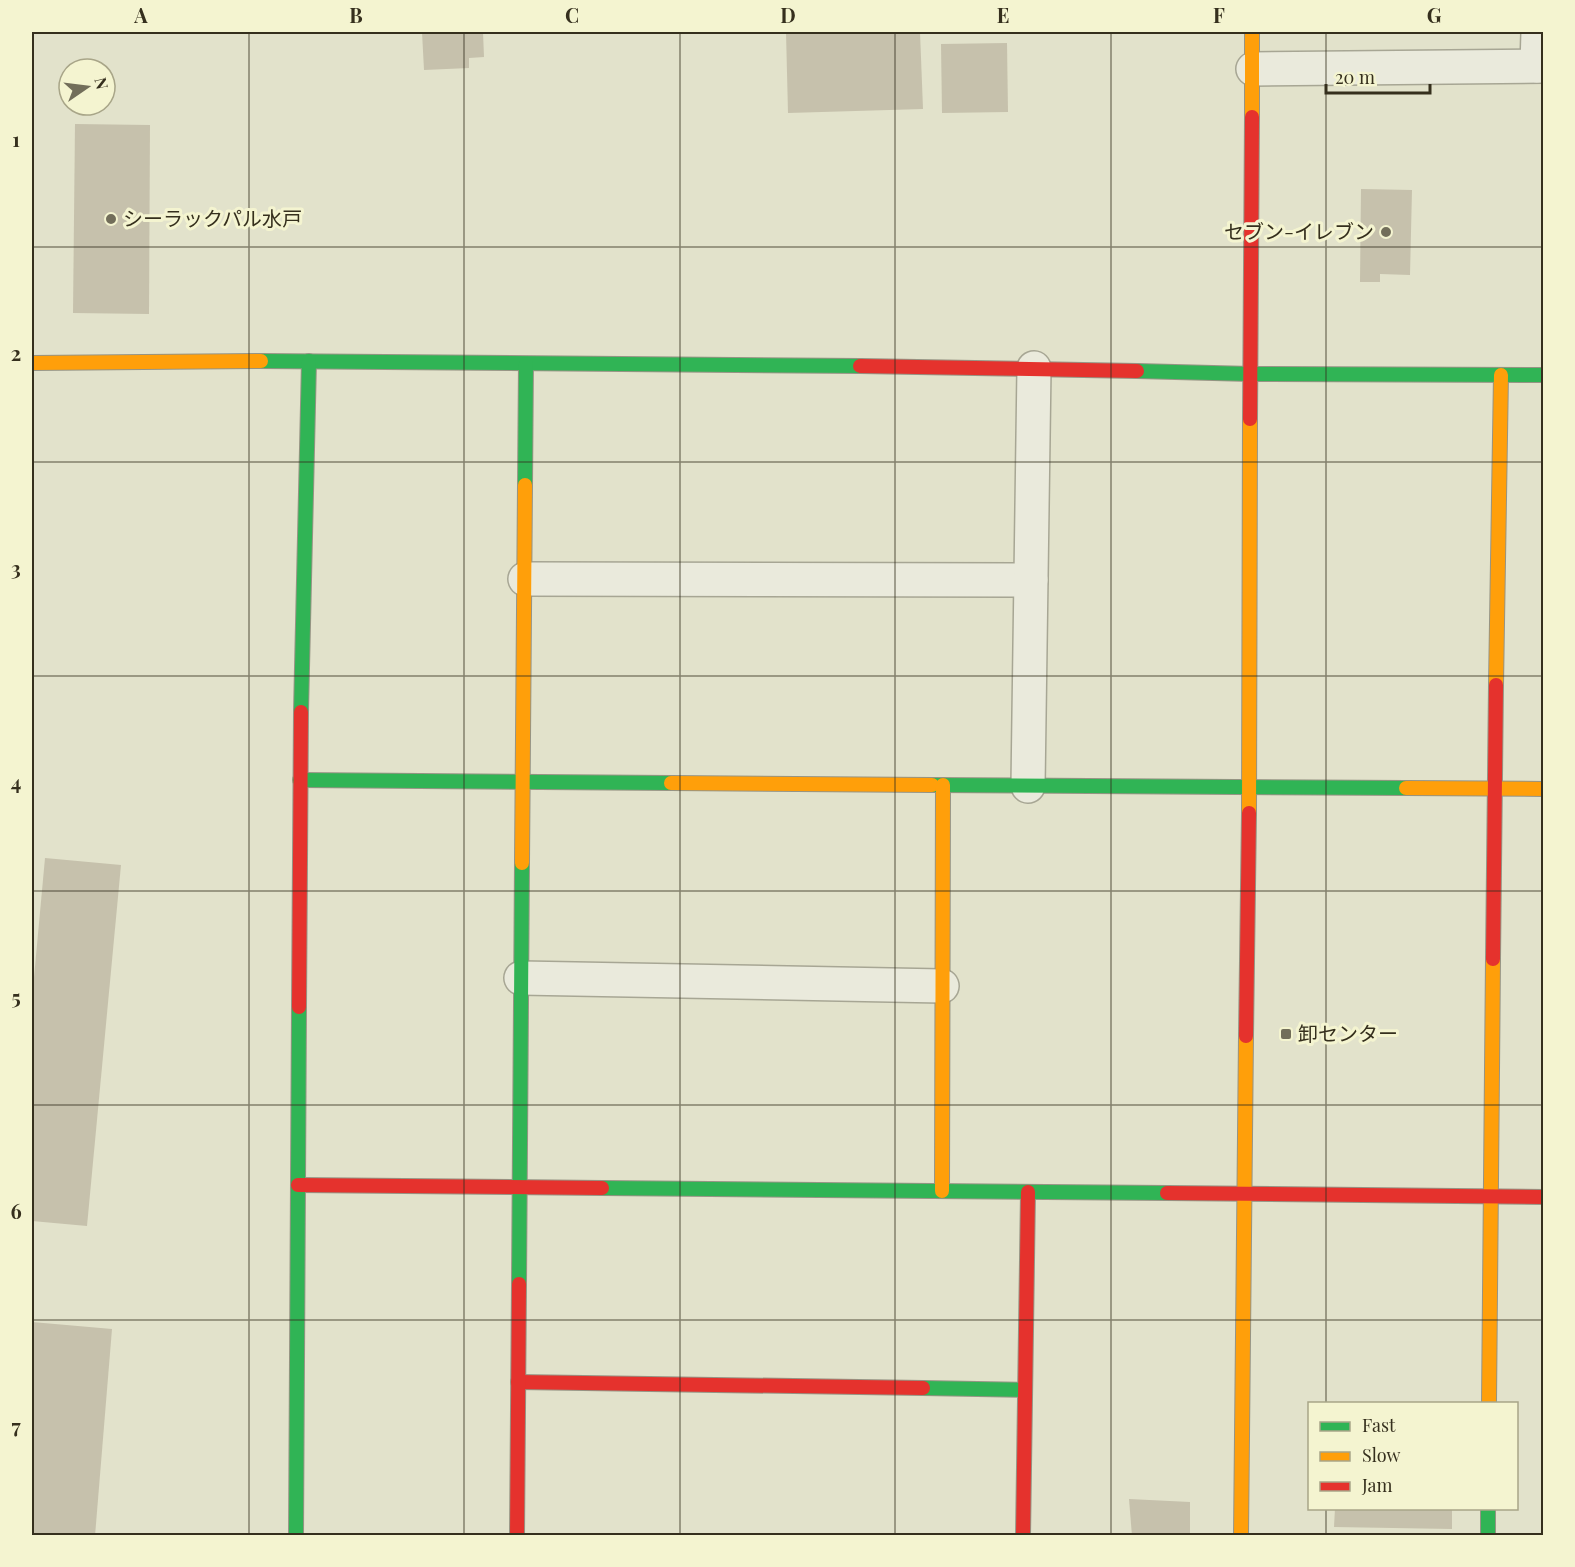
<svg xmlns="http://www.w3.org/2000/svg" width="1575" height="1567" font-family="'Playfair Display','Noto Sans JP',serif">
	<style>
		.building { fill: #c6c1ac }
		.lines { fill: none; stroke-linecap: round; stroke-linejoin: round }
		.street-casing { stroke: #a7a694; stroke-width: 36 }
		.fast-casing { stroke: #969484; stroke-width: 16 }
		.slow-casing { stroke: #969484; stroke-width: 16 }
		.jam-casing { stroke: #969484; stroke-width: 16 }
		.street { stroke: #eaeadc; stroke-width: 33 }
		.fast { stroke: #30b455; stroke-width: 14 }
		.slow { stroke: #ff9f0a; stroke-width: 14 }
		.jam { stroke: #e5322d; stroke-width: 14 }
		.grid { fill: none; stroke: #352f1d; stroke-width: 1.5; stroke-opacity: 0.55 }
		.poi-dot { fill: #726e5a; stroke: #f4f4d0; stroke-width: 2 }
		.labels { text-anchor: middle; stroke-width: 6; stroke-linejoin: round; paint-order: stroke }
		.poi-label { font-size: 20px; fill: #352f1d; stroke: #f4f4d0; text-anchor: start }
		.neatline { fill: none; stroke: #352f1d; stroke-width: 2 }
		.grid-label { font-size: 20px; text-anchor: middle; font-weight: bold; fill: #352f1d }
	</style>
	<rect width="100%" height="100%" fill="#e2e2cb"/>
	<!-- building -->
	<g class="building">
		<path d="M 422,32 L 483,32 L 484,57 L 469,58 L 469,68 L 424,70 Z"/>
		<path d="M 786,32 L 920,32 L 923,109 L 788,113 Z"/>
		<path d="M 1007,43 L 1008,112 L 942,113 L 941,44 Z"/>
		<path d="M 75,124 L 150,125 L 149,314 L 73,313 Z"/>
		<path d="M 1361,189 L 1412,190 L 1410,275 L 1380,274 L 1380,282 L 1360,282 Z"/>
		<path d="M 45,858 L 121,865 L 87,1226 L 32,1221 L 32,999 Z"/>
		<path d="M 32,1322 L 112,1329 L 95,1536 L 32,1536 Z"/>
		<path d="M 1129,1499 L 1190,1502 L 1190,1536 L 1132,1536 Z"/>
		<path d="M 1335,1508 L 1452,1508 L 1452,1529 L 1334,1527 Z"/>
	</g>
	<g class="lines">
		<defs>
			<g id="street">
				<path d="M 1537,66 L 1538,32"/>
				<path d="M 1253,69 L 1544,66"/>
				<path d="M 525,579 L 1031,580"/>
				<path d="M 1028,786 L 1034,368"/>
				<path d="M 521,978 L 942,986"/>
			</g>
			<g id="fast">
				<path d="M 261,361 L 860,366"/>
				<path d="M 1137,371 L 1251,374 L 1544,375"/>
				<path d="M 525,485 L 526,364"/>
				<path d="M 301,712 L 309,361"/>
				<path d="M 300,780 L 671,783"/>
				<path d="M 932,785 L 1406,788"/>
				<path d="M 602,1188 L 1167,1193"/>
				<path d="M 519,1284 L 522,863"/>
				<path d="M 923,1388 L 1025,1390"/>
				<path d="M 1488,1508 L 1488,1536"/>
				<path d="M 296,1536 L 299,1007"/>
			</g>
			<g id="slow">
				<path d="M 1252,117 L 1252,32"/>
				<path d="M 32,363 L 261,361"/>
				<path d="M 1496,685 L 1501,375"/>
				<path d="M 671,783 L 932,785"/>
				<path d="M 1406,788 L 1544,789"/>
				<path d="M 1249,813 L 1250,419"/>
				<path d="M 522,863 L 525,485"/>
				<path d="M 942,1191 L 943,785"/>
				<path d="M 1489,1404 L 1493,959"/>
				<path d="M 1241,1536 L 1246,1036"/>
			</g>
			<g id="jam">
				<path d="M 860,366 L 1137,371"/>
				<path d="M 1250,419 L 1252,117"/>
				<path d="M 1493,959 L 1496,685"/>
				<path d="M 299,1007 L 301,712"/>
				<path d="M 1246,1036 L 1249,813"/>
				<path d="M 298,1185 L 602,1188"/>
				<path d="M 1167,1193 L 1544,1197"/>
				<path d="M 518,1382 L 923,1388"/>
				<path d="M 517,1536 L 519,1284"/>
				<path d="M 1023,1536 L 1028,1192"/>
			</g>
		</defs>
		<!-- street casing -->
		<use href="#street" class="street-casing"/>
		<!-- fast casing -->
		<use href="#fast" class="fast-casing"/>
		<!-- slow casing -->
		<use href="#slow" class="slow-casing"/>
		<!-- jam casing -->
		<use href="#jam" class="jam-casing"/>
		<!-- street -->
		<use href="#street" class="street"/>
		<!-- fast -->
		<use href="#fast" class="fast"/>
		<!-- slow -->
		<use href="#slow" class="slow"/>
		<!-- jam -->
		<use href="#jam" class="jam"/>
	</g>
	<!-- grid -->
	<path class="grid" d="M 249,32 L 249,1536M 464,32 L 464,1536M 680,32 L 680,1536M 895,32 L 895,1536M 1111,32 L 1111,1536M 1326,32 L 1326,1404M 32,247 L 1544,247M 32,462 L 1544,462M 32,676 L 1544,676M 32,891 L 1544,891M 32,1105 L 1544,1105M 32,1320 L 1544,1320M 1326,1508 L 1326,1536"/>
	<!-- markers -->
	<g class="poi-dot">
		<circle cx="111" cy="219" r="6"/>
		<circle cx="1386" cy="232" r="6"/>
		<rect x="1280" y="1028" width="12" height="12" rx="3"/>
	</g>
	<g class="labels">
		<!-- poi labels -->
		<g class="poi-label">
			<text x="123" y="226">シーラックパル水戸</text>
			<text x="1374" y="239" text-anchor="end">セブン-イレブン</text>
			<text x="1298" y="1041">卸センター</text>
		</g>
	</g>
	<!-- border -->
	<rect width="1575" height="1567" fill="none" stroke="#f4f4d0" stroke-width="66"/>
	<!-- legend -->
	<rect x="1308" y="1402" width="210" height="108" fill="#f4f4d0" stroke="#a8a588" stroke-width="1.5"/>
	<rect x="1320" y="1422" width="30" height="9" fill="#30b455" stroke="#a8a588" stroke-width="1.5"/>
	<text x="1362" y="1432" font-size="18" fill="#352f1d">Fast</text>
	<rect x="1320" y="1452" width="30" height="9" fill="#ff9f0a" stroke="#a8a588" stroke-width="1.5"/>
	<text x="1362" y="1462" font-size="18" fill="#352f1d">Slow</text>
	<rect x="1320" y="1482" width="30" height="9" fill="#e5322d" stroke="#a8a588" stroke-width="1.5"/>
	<text x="1362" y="1492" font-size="18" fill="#352f1d">Jam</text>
	<!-- north arrow -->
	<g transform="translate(87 87) rotate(76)"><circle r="28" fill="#f4f4d0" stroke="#a8a588" stroke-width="1.5"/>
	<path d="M0-4.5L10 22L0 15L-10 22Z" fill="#726e5a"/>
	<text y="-9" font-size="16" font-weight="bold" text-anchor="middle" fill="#352f1d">N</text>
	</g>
	<!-- scale -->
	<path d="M1326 84v9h104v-9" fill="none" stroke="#352f1d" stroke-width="3"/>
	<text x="1335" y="84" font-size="18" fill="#352f1d" stroke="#f4f4d0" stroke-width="4.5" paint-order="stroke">20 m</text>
	<rect x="33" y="33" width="1509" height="1501" class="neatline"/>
	<g class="grid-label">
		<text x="141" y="23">A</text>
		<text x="356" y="23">B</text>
		<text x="572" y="23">C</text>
		<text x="788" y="23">D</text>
		<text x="1003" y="23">E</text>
		<text x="1219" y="23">F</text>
		<text x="1434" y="23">G</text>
		<text x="16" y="147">1</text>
		<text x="16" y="361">2</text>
		<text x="16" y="576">3</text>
		<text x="16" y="790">4</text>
		<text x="16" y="1005">5</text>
		<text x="16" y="1219">6</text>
		<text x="16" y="1434">7</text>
	</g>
</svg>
